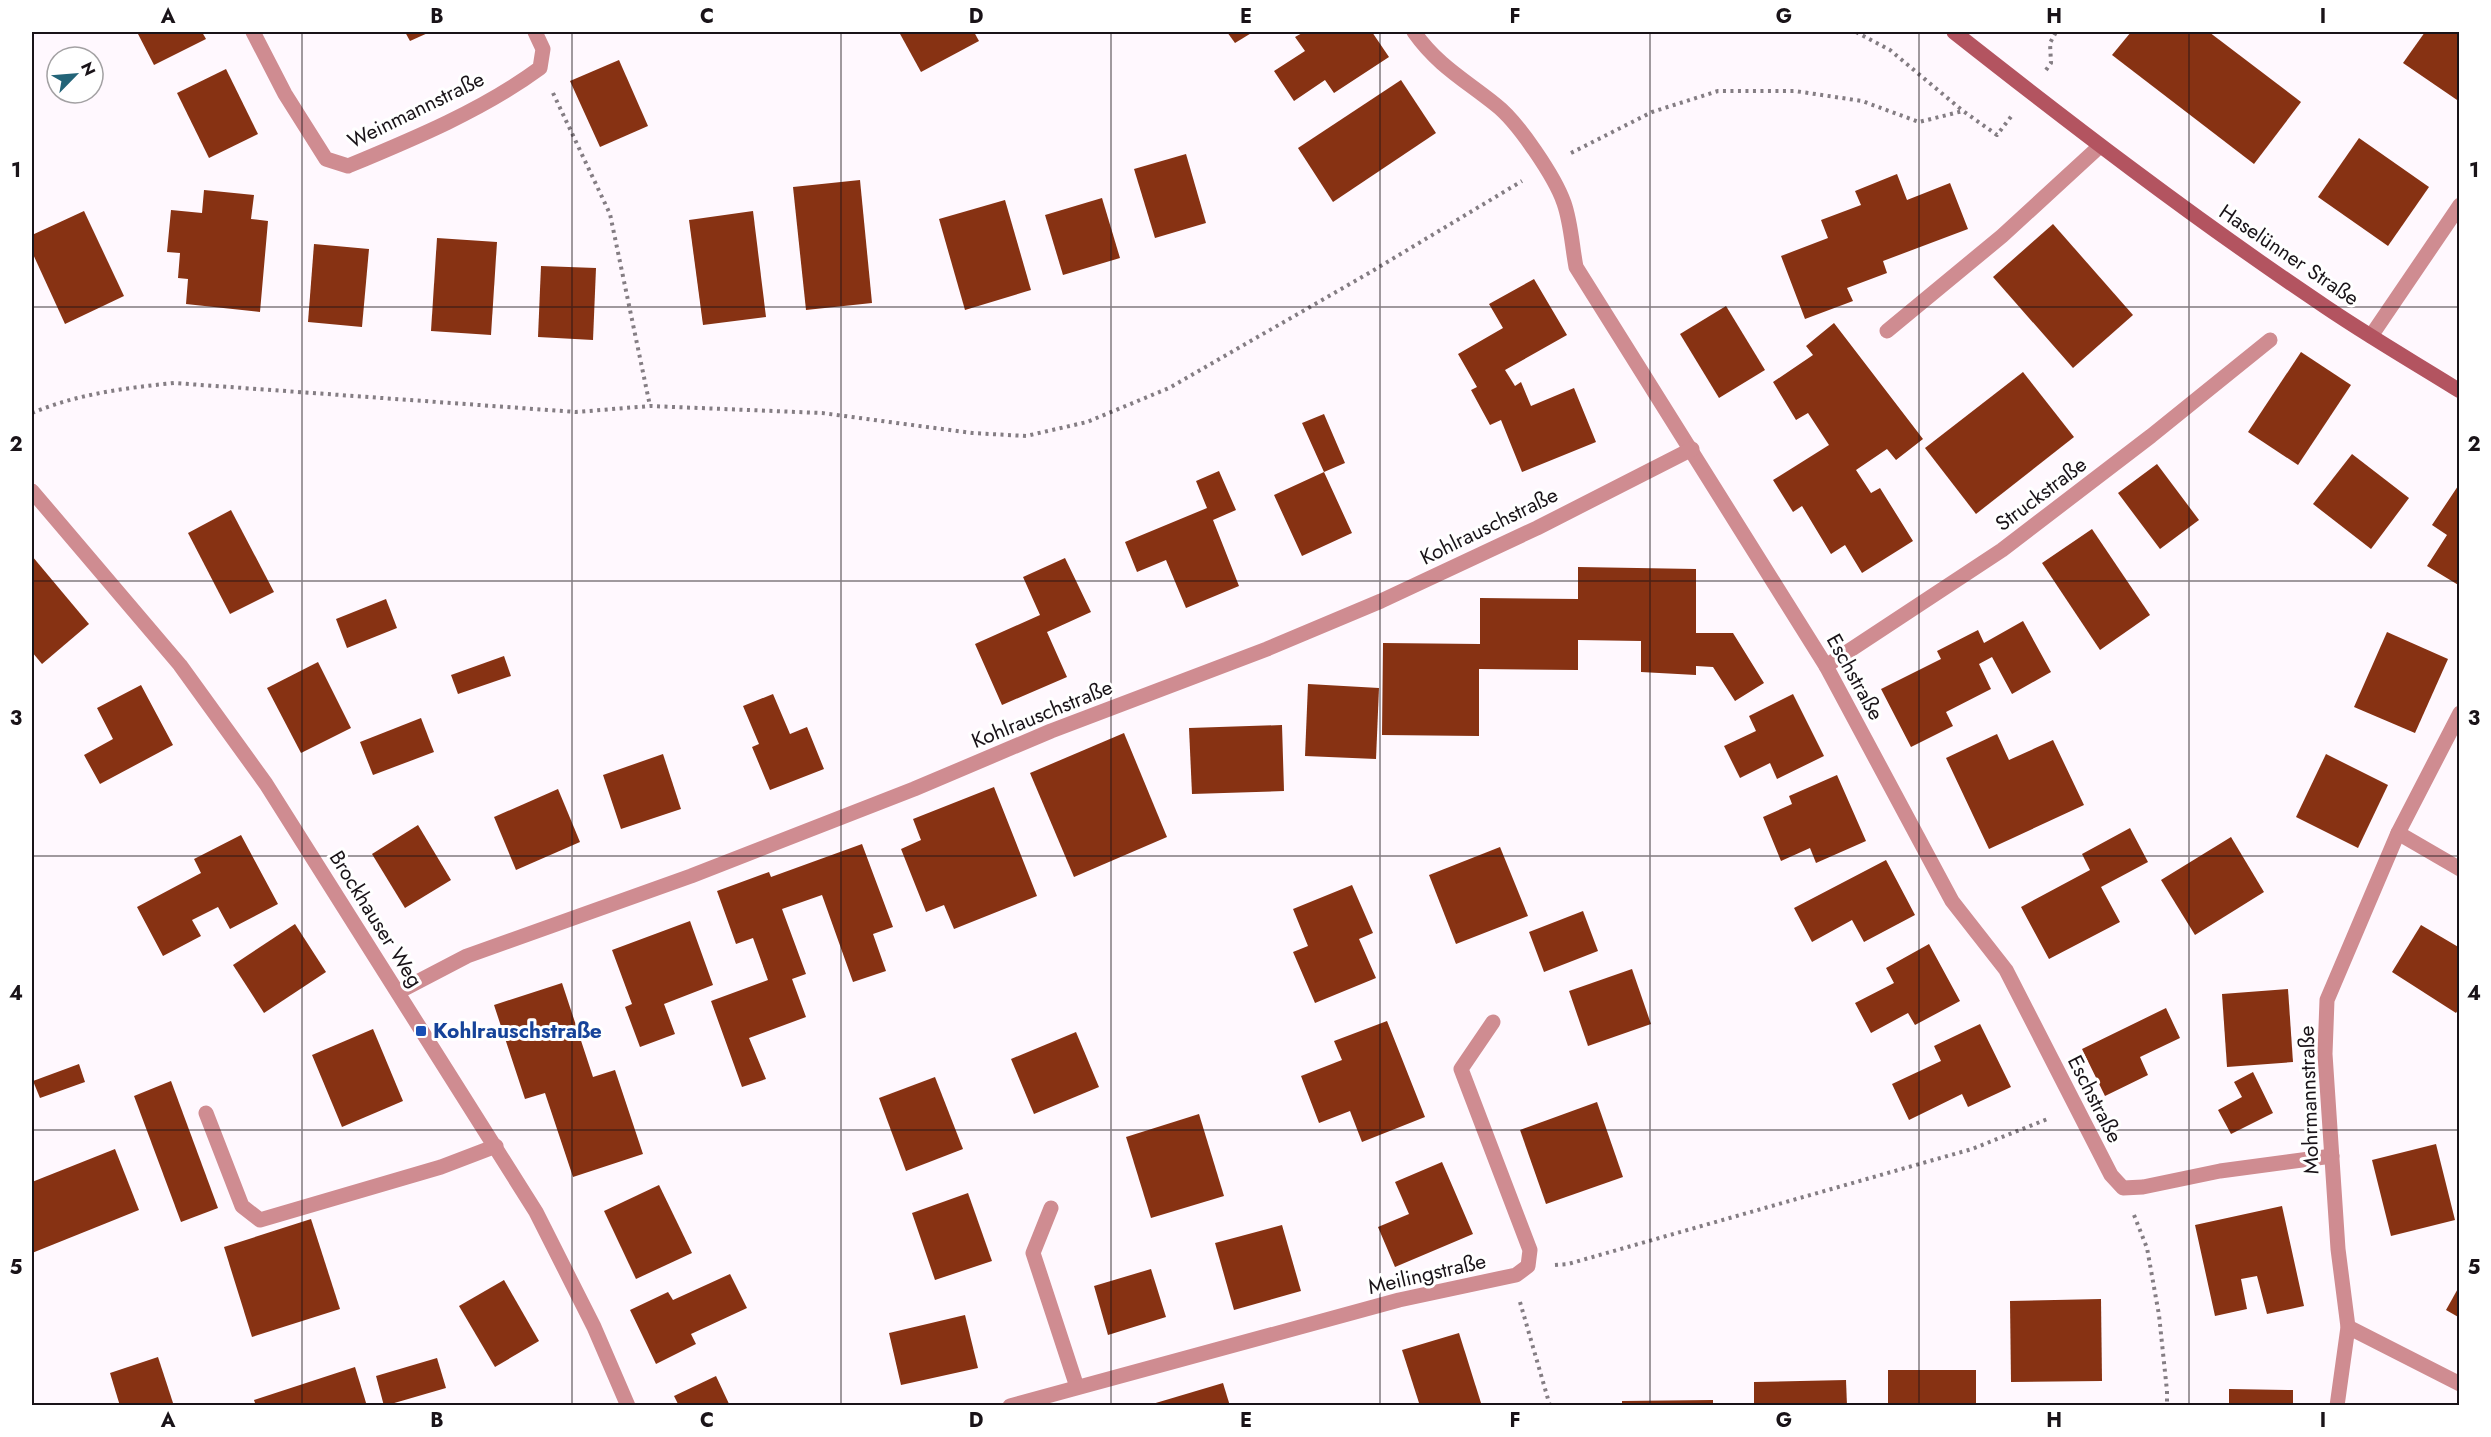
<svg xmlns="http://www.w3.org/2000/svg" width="2491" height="1437" font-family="Jost,sans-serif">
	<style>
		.building { fill: #873213 }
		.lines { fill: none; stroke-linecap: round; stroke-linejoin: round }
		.path { stroke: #847d83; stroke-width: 4; stroke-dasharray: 3 4.5; stroke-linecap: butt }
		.lane { stroke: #cf8c91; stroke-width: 15 }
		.street { stroke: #cf8c91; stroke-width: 15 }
		.secondary { stroke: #b35460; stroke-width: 15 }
		.grid { fill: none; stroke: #191318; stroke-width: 1.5; stroke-opacity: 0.55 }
		.transit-dot { fill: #1a4fb4; stroke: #fff; stroke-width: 2 }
		.labels { text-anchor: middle; stroke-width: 6; stroke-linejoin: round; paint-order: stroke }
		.street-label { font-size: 21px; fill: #191318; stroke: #fff }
		.transit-label { font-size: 21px; font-weight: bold; fill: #164399; stroke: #fff; text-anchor: start }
		.neatline { fill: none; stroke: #191318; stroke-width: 2 }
		.grid-label { font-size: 20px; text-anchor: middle; font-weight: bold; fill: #191318 }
	</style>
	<rect width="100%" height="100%" fill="#fff8fe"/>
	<!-- building -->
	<g class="building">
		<path d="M 137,32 L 202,32 L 206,39 L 154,65 Z"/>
		<path d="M 405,32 L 430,32 L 410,41 Z"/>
		<path d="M 899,32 L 974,32 L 979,41 L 921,72 Z"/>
		<path d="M 1227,32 L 1253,32 L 1235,43 Z"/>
		<path d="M 1304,32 L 1372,32 L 1389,57 L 1334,93 L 1325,80 L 1294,101 L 1274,71 L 1305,51 L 1295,37 Z"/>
		<path d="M 2131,32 L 2209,32 L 2301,102 L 2254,164 L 2112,55 Z"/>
		<path d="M 2425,32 L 2460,32 L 2460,102 L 2403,63 Z"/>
		<path d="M 619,60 L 648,126 L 600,147 L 570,81 Z"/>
		<path d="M 226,69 L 258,134 L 209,158 L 177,93 Z"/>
		<path d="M 1401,80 L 1436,133 L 1333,202 L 1298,148 Z"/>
		<path d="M 2359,138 L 2429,187 L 2388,246 L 2318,197 Z"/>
		<path d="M 1186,154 L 1206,223 L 1155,238 L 1134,169 Z"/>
		<path d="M 1897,174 L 1907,200 L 1950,183 L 1968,229 L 1883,261 L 1887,273 L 1847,288 L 1853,301 L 1805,319 L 1781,256 L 1828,238 L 1821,220 L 1861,205 L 1855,191 Z"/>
		<path d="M 860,180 L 872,303 L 806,310 L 793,187 Z"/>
		<path d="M 204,190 L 254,195 L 251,219 L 268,221 L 260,312 L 186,304 L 188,279 L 178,278 L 180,253 L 167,252 L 171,210 L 202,213 Z"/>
		<path d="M 1102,198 L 1120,258 L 1063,275 L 1045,215 Z"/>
		<path d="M 1005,200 L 1031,290 L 965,310 L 939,219 Z"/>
		<path d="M 84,211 L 124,296 L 65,324 L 32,252 L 32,235 Z"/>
		<path d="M 753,211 L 766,317 L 703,325 L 689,220 Z"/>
		<path d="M 2053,224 L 2133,315 L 2073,368 L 1993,277 Z"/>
		<path d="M 437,238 L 497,242 L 491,335 L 431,331 Z"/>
		<path d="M 314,244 L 369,249 L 362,327 L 308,322 Z"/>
		<path d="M 541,266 L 596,268 L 593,340 L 538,337 Z"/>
		<path d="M 1534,279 L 1567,335 L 1505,370 L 1515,386 L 1521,382 L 1531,406 L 1574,388 L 1596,442 L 1522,472 L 1501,420 L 1490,425 L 1471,390 L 1477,387 L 1458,354 L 1503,328 L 1489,304 Z"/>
		<path d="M 1726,306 L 1765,370 L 1719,398 L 1680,334 Z"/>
		<path d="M 1834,323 L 1923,439 L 1896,460 L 1887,449 L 1856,470 L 1871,493 L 1880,488 L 1913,541 L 1862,573 L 1845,545 L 1831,554 L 1802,506 L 1793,512 L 1773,480 L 1829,445 L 1808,413 L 1796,420 L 1773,382 L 1813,355 L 1806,346 Z"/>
		<path d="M 2301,352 L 2351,385 L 2298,465 L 2248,432 Z"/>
		<path d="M 2023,372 L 2074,437 L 1976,514 L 1925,448 Z"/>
		<path d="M 1324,414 L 1345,463 L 1324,472 L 1352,533 L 1302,556 L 1274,495 L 1324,472 L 1302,423 Z"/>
		<path d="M 2352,454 L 2409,498 L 2371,549 L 2313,504 Z"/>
		<path d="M 2157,464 L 2199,520 L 2160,549 L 2118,493 Z"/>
		<path d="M 1219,471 L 1236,510 L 1213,520 L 1239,586 L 1186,608 L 1166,560 L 1137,572 L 1125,542 L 1207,508 L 1196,481 Z"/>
		<path d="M 2460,483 L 2460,586 L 2427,566 L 2447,535 L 2432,525 Z"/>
		<path d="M 231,510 L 274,592 L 230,614 L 188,533 Z"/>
		<path d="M 2092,529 L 2150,615 L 2100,650 L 2042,563 Z"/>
		<path d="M 32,556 L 89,624 L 42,664 L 32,652 Z"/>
		<path d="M 1065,558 L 1091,612 L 1047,632 L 1067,677 L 1002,705 L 975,644 L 1040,615 L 1023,577 Z"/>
		<path d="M 1578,567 L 1696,569 L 1696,633 L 1733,633 L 1764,683 L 1735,701 L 1713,667 L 1696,666 L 1696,675 L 1641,672 L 1641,641 L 1578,640 L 1578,670 L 1479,669 L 1479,736 L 1382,735 L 1383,643 L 1480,644 L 1480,598 L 1578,599 Z"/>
		<path d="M 386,599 L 397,628 L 347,648 L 336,619 Z"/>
		<path d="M 2023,621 L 2051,672 L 2012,694 L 1992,657 L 1979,664 L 1991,689 L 1946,712 L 1953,726 L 1911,747 L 1881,689 L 1941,659 L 1937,651 L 1978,630 L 1984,643 Z"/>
		<path d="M 2387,632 L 2448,659 L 2415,733 L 2354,707 Z"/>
		<path d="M 504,656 L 511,676 L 458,694 L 451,675 Z"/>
		<path d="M 318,662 L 351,728 L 301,753 L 267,688 Z"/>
		<path d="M 1308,684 L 1379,688 L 1376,759 L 1305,756 Z"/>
		<path d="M 141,685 L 173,745 L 100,784 L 84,755 L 113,739 L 97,708 Z"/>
		<path d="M 773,694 L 790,734 L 807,727 L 824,769 L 770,790 L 752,747 L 759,744 L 743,706 Z"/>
		<path d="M 1793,694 L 1824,756 L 1777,779 L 1770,763 L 1740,778 L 1724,746 L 1756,731 L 1749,716 Z"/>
		<path d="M 421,718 L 434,752 L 373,775 L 360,742 Z"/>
		<path d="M 1282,725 L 1284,791 L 1192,794 L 1189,728 Z"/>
		<path d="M 1124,733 L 1167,837 L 1074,877 L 1030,773 Z"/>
		<path d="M 1997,734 L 2009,760 L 2053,740 L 2084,805 L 1989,849 L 1946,758 Z"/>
		<path d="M 663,754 L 681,809 L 621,829 L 603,775 Z"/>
		<path d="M 2326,754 L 2388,785 L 2358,848 L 2296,817 Z"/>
		<path d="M 1837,775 L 1866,841 L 1816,863 L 1810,848 L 1781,861 L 1763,817 L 1792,804 L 1789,796 Z"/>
		<path d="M 994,787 L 1037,896 L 954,929 L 944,905 L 926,912 L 901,849 L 921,840 L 913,819 Z"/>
		<path d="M 558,789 L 580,842 L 516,870 L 494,817 Z"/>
		<path d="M 418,825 L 451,880 L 405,908 L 372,854 Z"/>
		<path d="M 2130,828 L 2148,862 L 2101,887 L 2120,922 L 2049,959 L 2021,907 L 2090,870 L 2082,854 Z"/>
		<path d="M 241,835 L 278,904 L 230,929 L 218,907 L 192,920 L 201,936 L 163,956 L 137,907 L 201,873 L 194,859 Z"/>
		<path d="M 2231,837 L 2264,892 L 2195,935 L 2161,880 Z"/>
		<path d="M 862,844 L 893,927 L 873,934 L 886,971 L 853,982 L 822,895 L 782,909 L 806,974 L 792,979 L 806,1017 L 749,1038 L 766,1079 L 742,1087 L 711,1001 L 768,980 L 753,938 L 736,944 L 717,891 L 769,872 L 771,877 Z"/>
		<path d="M 1500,847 L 1528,916 L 1456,944 L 1429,875 Z"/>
		<path d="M 1886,860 L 1915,915 L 1864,942 L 1852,920 L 1812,942 L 1794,908 Z"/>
		<path d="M 1352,885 L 1373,933 L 1359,939 L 1376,978 L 1315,1003 L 1293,952 L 1308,946 L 1293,909 Z"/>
		<path d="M 1583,911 L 1598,951 L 1544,972 L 1529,932 Z"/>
		<path d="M 690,921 L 713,985 L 664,1004 L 675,1034 L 640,1047 L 625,1007 L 632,1004 L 612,950 Z"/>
		<path d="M 295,924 L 326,972 L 264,1013 L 233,965 Z"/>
		<path d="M 2421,925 L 2460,948 L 2460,1007 L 2456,1013 L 2392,972 Z"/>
		<path d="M 1929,944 L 1960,1001 L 1915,1025 L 1908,1013 L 1871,1033 L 1855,1003 L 1894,983 L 1886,968 Z"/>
		<path d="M 1632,969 L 1651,1024 L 1588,1046 L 1569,991 Z"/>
		<path d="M 562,983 L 593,1077 L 615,1070 L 643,1154 L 573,1177 L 545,1093 L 525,1099 L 494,1005 Z"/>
		<path d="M 2288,989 L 2293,1062 L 2227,1067 L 2222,994 Z"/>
		<path d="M 2166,1008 L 2180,1038 L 2140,1057 L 2148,1075 L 2105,1096 L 2082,1049 Z"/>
		<path d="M 1387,1021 L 1425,1117 L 1362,1142 L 1350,1111 L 1319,1123 L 1301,1076 L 1342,1060 L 1334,1041 Z"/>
		<path d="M 1980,1024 L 2011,1087 L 1968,1107 L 1962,1094 L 1909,1120 L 1892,1084 L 1941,1061 L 1934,1046 Z"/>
		<path d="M 373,1029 L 403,1101 L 342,1127 L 312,1055 Z"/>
		<path d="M 1076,1032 L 1099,1087 L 1034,1114 L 1011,1059 Z"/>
		<path d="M 79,1064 L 85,1082 L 40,1098 L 33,1081 Z"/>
		<path d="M 2253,1072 L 2273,1113 L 2231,1134 L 2218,1110 L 2242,1097 L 2234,1082 Z"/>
		<path d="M 935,1077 L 963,1149 L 906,1171 L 879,1098 Z"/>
		<path d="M 171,1081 L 218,1208 L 181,1222 L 134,1096 Z"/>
		<path d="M 1597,1102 L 1623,1177 L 1546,1204 L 1520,1130 Z"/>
		<path d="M 1199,1114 L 1224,1196 L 1151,1218 L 1126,1137 Z"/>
		<path d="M 2436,1144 L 2455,1220 L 2391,1236 L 2372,1160 Z"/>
		<path d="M 115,1149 L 139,1210 L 32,1253 L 32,1182 Z"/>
		<path d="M 1442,1162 L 1473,1234 L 1395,1267 L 1378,1227 L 1409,1214 L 1395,1182 Z"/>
		<path d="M 659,1185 L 692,1253 L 636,1279 L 604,1211 Z"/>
		<path d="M 968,1193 L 992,1261 L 935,1280 L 912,1213 Z"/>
		<path d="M 2282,1206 L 2304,1306 L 2267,1314 L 2257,1276 L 2241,1279 L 2247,1309 L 2215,1316 L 2195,1225 Z"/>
		<path d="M 311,1219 L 340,1309 L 252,1337 L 224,1247 Z"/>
		<path d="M 1282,1225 L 1301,1291 L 1234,1310 L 1215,1243 Z"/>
		<path d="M 1151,1269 L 1166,1317 L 1108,1335 L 1094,1286 Z"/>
		<path d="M 730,1274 L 747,1308 L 691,1334 L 696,1344 L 656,1364 L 630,1310 L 668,1292 L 673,1300 Z"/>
		<path d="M 504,1280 L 539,1341 L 495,1367 L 459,1306 Z"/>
		<path d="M 2460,1285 L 2460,1318 L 2446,1310 Z"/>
		<path d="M 2101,1299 L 2102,1381 L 2011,1382 L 2010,1301 Z"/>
		<path d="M 965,1315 L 978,1368 L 901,1385 L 889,1333 Z"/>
		<path d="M 1459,1333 L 1481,1403 L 1472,1406 L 1420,1406 L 1402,1350 Z"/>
		<path d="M 158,1357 L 174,1406 L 120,1406 L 110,1373 Z"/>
		<path d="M 437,1358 L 446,1388 L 384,1406 L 376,1376 Z"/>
		<path d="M 355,1367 L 367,1406 L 256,1406 L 254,1400 Z"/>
		<rect x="1888" y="1370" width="88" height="36"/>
		<path d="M 716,1376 L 730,1406 L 679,1406 L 674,1396 Z"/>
		<path d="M 1846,1380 L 1847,1406 L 1754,1406 L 1754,1382 Z"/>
		<path d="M 1223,1383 L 1230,1406 L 1149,1406 L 1149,1405 Z"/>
		<path d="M 2229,1389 L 2293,1390 L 2293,1406 L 2229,1406 Z"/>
		<path d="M 1713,1400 L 1713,1406 L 1622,1406 L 1622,1401 Z"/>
	</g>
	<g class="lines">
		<!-- path -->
		<g class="path">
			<path d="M 1856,32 L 1890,50 L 1963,111"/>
			<path d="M 2046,70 L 2051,63 L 2050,43 L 2056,32"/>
			<path d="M 553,93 L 610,214 L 650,406"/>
			<path d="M 1571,153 L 1652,112 L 1718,91 L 1795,91 L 1862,101 L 1919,122 L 1963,111 L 1997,135 L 2013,114"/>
			<path d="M 32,413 C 77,394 125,388 174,383 L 576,412 L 650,406 L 822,413 L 972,433 L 1026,436 L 1087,422 L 1169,388 L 1369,273 L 1522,181"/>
			<path d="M 2134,1215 L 2147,1248 L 2159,1315 L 2167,1391 L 2167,1406"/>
			<path d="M 1555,1265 L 1568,1264 L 1972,1149 L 2050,1118"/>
			<path d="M 1520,1302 L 1550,1406"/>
		</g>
		<!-- lane -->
		<g class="lane">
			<path d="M 1887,331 L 2002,236 L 2100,146"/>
			<path d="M 2371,336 L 2460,205"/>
			<path d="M 206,1113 L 242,1206 L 260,1220 L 441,1167 L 496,1146"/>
		</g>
		<!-- street -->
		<g class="street">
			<path d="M 253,32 L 285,94 L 326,159 L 348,166 C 413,139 483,110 540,68 L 543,49 L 535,32"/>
			<path d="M 1414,32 C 1438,66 1465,80 1496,105 C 1518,122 1555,177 1564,203 C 1571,223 1572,246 1576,267 L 1826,666 L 1952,901 L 2006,970 L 2111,1175 L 2123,1188 L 2143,1187 L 2220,1171 L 2332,1156"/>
			<path d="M 32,491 L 180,665 L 266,784 L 536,1212 L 594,1327 L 628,1406"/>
			<path d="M 1826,666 L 2002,550 L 2151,436 L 2270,340"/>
			<path d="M 2398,833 L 2460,869"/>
			<path d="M 398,992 L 467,956 L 691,876 L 914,789 L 1051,731 L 1267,649 L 1381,601 L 1537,528 L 1692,449"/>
			<path d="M 1051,1208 L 1033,1253 L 1077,1387"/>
			<path d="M 2348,1327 L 2460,1384"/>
			<path d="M 1010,1406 L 1399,1300 L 1516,1275 L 1528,1266 L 1530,1250 L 1461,1069 L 1493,1022"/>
			<path d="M 2337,1406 L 2348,1327 L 2338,1249 L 2325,1054 L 2327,1000 L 2398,833 L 2460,713"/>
		</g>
		<!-- secondary -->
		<path class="secondary" d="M 1954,32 C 2072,125 2192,217 2317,301 C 2363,333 2412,361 2460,391"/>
	</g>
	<!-- grid -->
	<path class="grid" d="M 302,32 L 302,1406M 572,32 L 572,1406M 841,32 L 841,1406M 1111,32 L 1111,1406M 1380,32 L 1380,1406M 1650,32 L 1650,1406M 1919,32 L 1919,1406M 2189,32 L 2189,1406M 32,307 L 2460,307M 32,581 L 2460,581M 32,856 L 2460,856M 32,1130 L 2460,1130"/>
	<!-- markers -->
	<rect class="transit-dot" x="415" y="1025" width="12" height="12" rx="3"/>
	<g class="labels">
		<!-- street labels -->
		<g class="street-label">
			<text transform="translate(416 110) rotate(-26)" y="7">Weinmannstraße</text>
			<text transform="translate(2289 255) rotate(34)" y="7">Haselünner Straße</text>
			<text transform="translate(2041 494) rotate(-37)" y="7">Struckstraße</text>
			<text transform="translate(1489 526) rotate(-26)" y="7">Kohlrauschstraße</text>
			<text transform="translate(1855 677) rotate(61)" y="7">Eschstraße</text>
			<text transform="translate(1042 714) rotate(-22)" y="7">Kohlrauschstraße</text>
			<text transform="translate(376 919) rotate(58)" y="7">Brockhauser Weg</text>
			<text transform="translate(2095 1099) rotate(63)" y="7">Eschstraße</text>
			<text transform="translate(2309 1100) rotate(-92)" y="7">Mohrmannstraße</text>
			<text transform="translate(1427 1274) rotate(-13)" y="7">Meilingstraße</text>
		</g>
		<!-- transit labels -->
		<g class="transit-label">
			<text x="433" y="1038">Kohlrauschstraße</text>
		</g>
	</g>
	<!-- border -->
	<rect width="2491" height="1437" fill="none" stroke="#ffffff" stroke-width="66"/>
	<!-- north arrow -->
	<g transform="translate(75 75) rotate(65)"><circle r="28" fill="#ffffff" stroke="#a3a1a3" stroke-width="1.5"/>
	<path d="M0-4.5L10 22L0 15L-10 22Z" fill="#236478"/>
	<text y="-9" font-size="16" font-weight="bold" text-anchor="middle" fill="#191318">N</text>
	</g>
	<rect x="33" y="33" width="2425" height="1371" class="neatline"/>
	<g class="grid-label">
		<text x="168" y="23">A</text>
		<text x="437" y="23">B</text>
		<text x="707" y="23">C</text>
		<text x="976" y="23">D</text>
		<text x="1246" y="23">E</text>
		<text x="1515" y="23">F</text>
		<text x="1784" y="23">G</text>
		<text x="2054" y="23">H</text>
		<text x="2323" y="23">I</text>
		<text x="16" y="177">1</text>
		<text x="2474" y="177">1</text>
		<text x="16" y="451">2</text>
		<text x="2474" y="451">2</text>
		<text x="16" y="725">3</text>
		<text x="2474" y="725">3</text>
		<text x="16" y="1000">4</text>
		<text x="2474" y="1000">4</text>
		<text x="16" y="1274">5</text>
		<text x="2474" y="1274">5</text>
		<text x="168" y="1427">A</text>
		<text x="437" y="1427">B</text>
		<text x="707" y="1427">C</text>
		<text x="976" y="1427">D</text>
		<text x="1246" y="1427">E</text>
		<text x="1515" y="1427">F</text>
		<text x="1784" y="1427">G</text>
		<text x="2054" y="1427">H</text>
		<text x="2323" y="1427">I</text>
	</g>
</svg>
